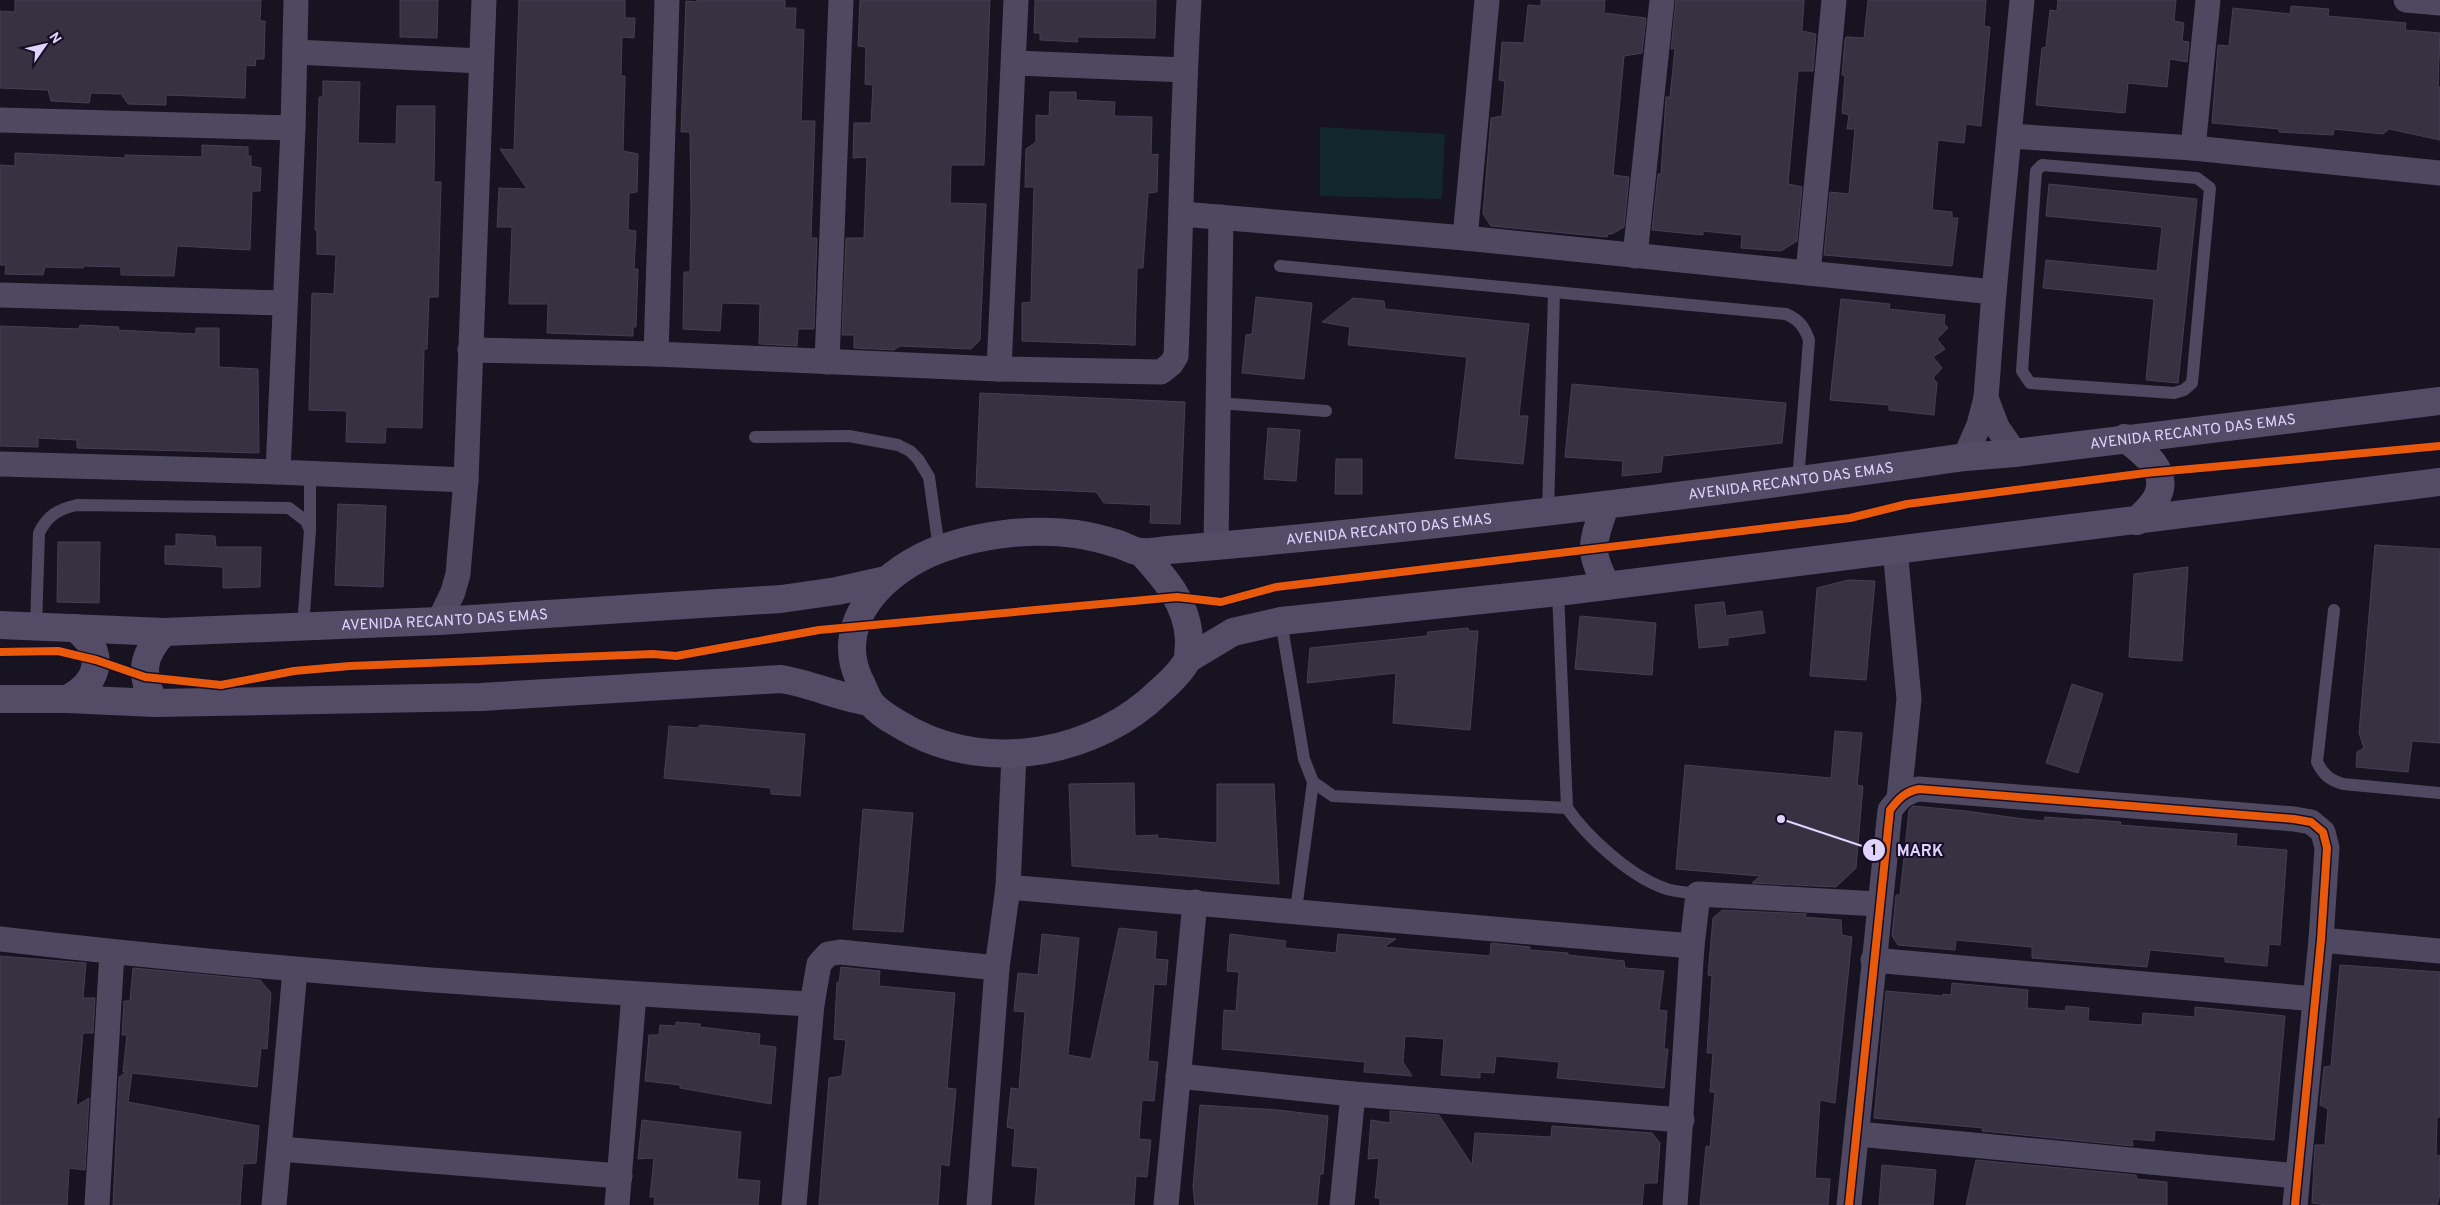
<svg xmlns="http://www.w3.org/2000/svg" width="2440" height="1205" font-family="Overpass,sans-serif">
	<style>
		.green { fill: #12272d }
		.building { fill: #383142; stroke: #463e54 }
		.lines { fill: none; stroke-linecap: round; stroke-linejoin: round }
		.lane { stroke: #4e4961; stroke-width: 12 }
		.street { stroke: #4e4961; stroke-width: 25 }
		.secondary { stroke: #544b67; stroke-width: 28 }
		.cycleway-casing { stroke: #170e25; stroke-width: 11 }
		.cycleway { stroke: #e8590c; stroke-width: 8 }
		.labels { text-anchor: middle; stroke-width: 4; stroke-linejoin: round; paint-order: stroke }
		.street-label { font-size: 15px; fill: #e1d3ff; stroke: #170e25 }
		.leader { fill: none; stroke: #e1d3ff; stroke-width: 2 }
		.callout-dot { fill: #e1d3ff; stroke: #170e25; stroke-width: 2 }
		.mark-label { font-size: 15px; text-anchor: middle; font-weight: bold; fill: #111 }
		.callout-label { font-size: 16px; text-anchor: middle; font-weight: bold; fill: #e1d3ff; stroke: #170e25; stroke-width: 4; stroke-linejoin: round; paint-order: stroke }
	</style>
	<rect width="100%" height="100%" fill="#181320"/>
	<!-- green -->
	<path class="green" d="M 1320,127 L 1445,134 L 1442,199 L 1320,196 Z"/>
	<!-- building -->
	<g class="building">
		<path d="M 15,0 L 261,0 L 260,21 L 265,21 L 264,59 L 256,59 L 255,66 L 246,65 L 245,98 L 166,95 L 166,105 L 128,104 L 121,94 L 91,93 L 89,103 L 51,101 L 48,90 L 0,88 L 0,11 L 15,12 Z"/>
		<path d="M 400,0 L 438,0 L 437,38 L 400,37 Z"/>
		<path d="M 519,0 L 625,0 L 625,18 L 635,18 L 634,38 L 622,37 L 621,76 L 625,76 L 623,151 L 638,154 L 637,192 L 629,193 L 628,230 L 636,231 L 634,269 L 638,269 L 636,327 L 633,327 L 633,336 L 547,333 L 548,304 L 509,304 L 512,227 L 497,227 L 499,188 L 527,189 L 500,149 L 514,150 Z"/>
		<path d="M 697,0 L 785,0 L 785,8 L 796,8 L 795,29 L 804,30 L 801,121 L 815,121 L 811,238 L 817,238 L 814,329 L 798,329 L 797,346 L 759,344 L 760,304 L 722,303 L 720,331 L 683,329 L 684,272 L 690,272 L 691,210 L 690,132 L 681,132 L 686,1 L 697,2 Z"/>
		<path d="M 860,0 L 990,0 L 984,165 L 951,165 L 950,203 L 986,204 L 980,340 L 971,349 L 900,346 L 894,350 L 854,348 L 854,335 L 842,335 L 846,238 L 864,238 L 867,157 L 853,158 L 854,123 L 871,123 L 873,85 L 865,84 L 866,47 L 858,46 Z"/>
		<path d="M 1035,0 L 1156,0 L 1155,38 L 1077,37 L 1078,42 L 1040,40 L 1040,33 L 1034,33 Z"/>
		<path d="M 1541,0 L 1605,0 L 1604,13 L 1646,18 L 1642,53 L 1624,56 L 1613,175 L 1629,177 L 1624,227 L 1612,234 L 1608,234 L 1607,237 L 1491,226 L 1483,214 L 1491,118 L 1502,116 L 1505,81 L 1499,80 L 1502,42 L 1524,43 L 1528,5 L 1541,6 Z"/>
		<path d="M 1676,0 L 1804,0 L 1802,31 L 1816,34 L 1813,71 L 1798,71 L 1788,184 L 1802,187 L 1797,241 L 1781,251 L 1741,248 L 1742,235 L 1703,231 L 1703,235 L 1652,230 L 1658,174 L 1661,174 L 1666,97 L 1670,97 L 1675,48 L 1671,49 Z"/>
		<path d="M 1868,0 L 1986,0 L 1984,26 L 1990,27 L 1981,126 L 1966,124 L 1964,143 L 1938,140 L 1932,210 L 1952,212 L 1952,218 L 1958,218 L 1952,266 L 1824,255 L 1830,192 L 1849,194 L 1855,129 L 1847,129 L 1849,115 L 1842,113 L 1845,75 L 1842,75 L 1845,39 L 1846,37 L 1864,38 Z"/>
		<path d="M 2058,0 L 2176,0 L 2174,21 L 2184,23 L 2182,41 L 2189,42 L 2187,62 L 2170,59 L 2167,87 L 2128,83 L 2125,113 L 2036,105 L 2042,48 L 2046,47 L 2050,10 L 2057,11 Z"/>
		<path d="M 2291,6 L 2329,9 L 2328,16 L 2406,23 L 2405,30 L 2440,33 L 2438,87 L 2440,87 L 2440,140 L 2389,129 L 2383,134 L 2334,129 L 2333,135 L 2279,132 L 2279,129 L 2212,123 L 2218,45 L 2229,46 L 2233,8 L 2290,14 Z"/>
		<path d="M 323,81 L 360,82 L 358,143 L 396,144 L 397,106 L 435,106 L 434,182 L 441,182 L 438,297 L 429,297 L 427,349 L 424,349 L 422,428 L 386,427 L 385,443 L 346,442 L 347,411 L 309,410 L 312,293 L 334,294 L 336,255 L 317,254 L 317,230 L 315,230 L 319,97 L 323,97 Z"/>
		<path d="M 1050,92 L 1076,92 L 1076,100 L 1115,102 L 1114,116 L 1152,117 L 1151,155 L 1158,154 L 1157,192 L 1148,193 L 1143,268 L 1137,268 L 1135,345 L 1022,341 L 1022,303 L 1031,302 L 1033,219 L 1034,187 L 1025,187 L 1026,149 L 1036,142 L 1036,115 L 1049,116 Z"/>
		<path d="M 202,145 L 248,147 L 248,156 L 251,156 L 251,166 L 261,168 L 260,191 L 252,191 L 250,250 L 177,246 L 174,276 L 121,275 L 121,267 L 84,266 L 83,268 L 45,267 L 43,275 L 5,274 L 6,265 L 0,265 L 0,165 L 15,166 L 15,153 L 125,158 L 125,155 L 202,157 Z"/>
		<path d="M 2049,184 L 2197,199 L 2178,383 L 2146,380 L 2154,299 L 2043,288 L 2046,260 L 2157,271 L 2162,227 L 2046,216 Z"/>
		<path d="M 1256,297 L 1312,303 L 1304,379 L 1242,373 L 1246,335 L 1252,334 Z"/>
		<path d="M 1353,298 L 1384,301 L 1385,309 L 1529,324 L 1519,416 L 1528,416 L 1523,464 L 1455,458 L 1467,357 L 1348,345 L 1350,327 L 1322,322 Z"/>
		<path d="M 1841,299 L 1890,304 L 1889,309 L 1945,315 L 1944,324 L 1948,328 L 1937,339 L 1945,349 L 1933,357 L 1942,368 L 1933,378 L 1937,383 L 1934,415 L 1889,410 L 1889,405 L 1830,400 Z"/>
		<path d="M 80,325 L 119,327 L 118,330 L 196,334 L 196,328 L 219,328 L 219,367 L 258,369 L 259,453 L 77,448 L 77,440 L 38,438 L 38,447 L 0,446 L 0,326 L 79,329 Z"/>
		<path d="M 1572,384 L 1786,403 L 1782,443 L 1663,456 L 1661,472 L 1622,476 L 1623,461 L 1565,457 Z"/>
		<path d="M 980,393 L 1185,402 L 1180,524 L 1150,523 L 1151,505 L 1104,503 L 1096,492 L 976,487 Z"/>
		<path d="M 1268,428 L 1300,430 L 1296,481 L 1264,479 Z"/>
		<path d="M 1336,459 L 1362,459 L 1362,494 L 1335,494 Z"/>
		<path d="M 338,504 L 386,506 L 383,587 L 335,585 Z"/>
		<path d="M 176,534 L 215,536 L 216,547 L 261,547 L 260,587 L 223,588 L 223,567 L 165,564 L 165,546 L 176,546 Z"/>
		<path d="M 58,542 L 100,542 L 99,603 L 57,602 Z"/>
		<path d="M 2375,545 L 2440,549 L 2440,743 L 2412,741 L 2408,772 L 2356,767 L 2357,752 L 2364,748 L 2359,733 Z"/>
		<path d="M 2188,567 L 2182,661 L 2129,657 L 2134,574 Z"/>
		<path d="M 1848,580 L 1875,581 L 1866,680 L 1810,676 L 1817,588 Z"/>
		<path d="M 1724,602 L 1726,616 L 1762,611 L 1765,633 L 1728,638 L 1728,645 L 1699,648 L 1695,605 Z"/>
		<path d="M 1580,616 L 1656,623 L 1652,675 L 1575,669 Z"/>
		<path d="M 1468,628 L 1469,631 L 1478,631 L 1470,730 L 1393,723 L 1396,673 L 1307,683 L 1310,648 L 1427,636 L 1428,632 Z"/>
		<path d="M 2072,684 L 2103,694 L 2078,773 L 2046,763 Z"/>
		<path d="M 700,725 L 805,734 L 800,796 L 771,794 L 771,788 L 664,778 L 669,726 L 698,728 Z"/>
		<path d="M 1835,731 L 1862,733 L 1857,785 L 1863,786 L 1856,868 L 1836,887 L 1752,883 L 1760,876 L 1676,869 L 1685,765 L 1831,778 Z"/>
		<path d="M 1134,783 L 1135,836 L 1158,835 L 1157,838 L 1217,843 L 1217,784 L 1274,784 L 1279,884 L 1072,866 L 1069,784 Z"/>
		<path d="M 1913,806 L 1966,811 L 2024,819 L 2044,821 L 2045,817 L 2083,820 L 2083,819 L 2121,822 L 2120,825 L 2237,834 L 2236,846 L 2287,850 L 2280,945 L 2269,944 L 2267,966 L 2225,962 L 2225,957 L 2150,950 L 2147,967 L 2032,958 L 2032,947 L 1956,940 L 1955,950 L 1898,945 L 1892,936 L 1896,895 L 1900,895 L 1909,810 Z"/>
		<path d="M 863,809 L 913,813 L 903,932 L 853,929 Z"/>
		<path d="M 1722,910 L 1807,914 L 1804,917 L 1841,920 L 1842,935 L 1852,937 L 1835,1103 L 1820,1100 L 1815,1178 L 1830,1179 L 1828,1205 L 1700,1205 L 1706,1146 L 1710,1147 L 1715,1092 L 1710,1092 L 1713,1053 L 1707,1053 L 1712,976 L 1708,975 L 1713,918 Z"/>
		<path d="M 1119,928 L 1157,932 L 1155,959 L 1168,960 L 1166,985 L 1154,984 L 1148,1061 L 1158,1062 L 1154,1101 L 1142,1100 L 1139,1139 L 1151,1140 L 1147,1177 L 1136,1176 L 1134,1205 L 1035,1205 L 1038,1168 L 1012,1166 L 1015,1129 L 1007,1127 L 1011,1088 L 1019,1089 L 1025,1012 L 1014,1011 L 1018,973 L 1038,975 L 1042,934 L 1079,938 L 1068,1055 L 1091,1059 Z"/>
		<path d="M 1230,934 L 1286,941 L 1285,948 L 1336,953 L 1338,934 L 1396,939 L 1384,947 L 1490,956 L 1491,943 L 1530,947 L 1530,950 L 1568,953 L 1568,955 L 1624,961 L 1625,968 L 1664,971 L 1659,1010 L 1667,1011 L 1664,1049 L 1668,1049 L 1664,1088 L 1557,1078 L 1559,1062 L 1496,1056 L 1494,1073 L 1480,1072 L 1480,1078 L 1441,1075 L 1444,1039 L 1405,1036 L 1403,1062 L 1412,1076 L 1364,1072 L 1365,1062 L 1222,1049 L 1224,1010 L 1236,1011 L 1239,972 L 1227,971 Z"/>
		<path d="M 0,956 L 86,963 L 83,998 L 95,998 L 93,1033 L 83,1033 L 76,1106 L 89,1098 L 85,1170 L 69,1168 L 67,1205 L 0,1205 Z"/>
		<path d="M 2340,965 L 2440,972 L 2440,1117 L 2437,1117 L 2436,1155 L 2440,1156 L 2440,1194 L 2437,1205 L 2326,1205 L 2312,1203 L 2315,1145 L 2325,1145 L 2328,1109 L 2320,1105 L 2324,1067 L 2331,1066 Z"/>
		<path d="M 841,967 L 880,971 L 879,986 L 955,993 L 947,1088 L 956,1089 L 949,1166 L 941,1164 L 938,1205 L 819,1205 L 829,1078 L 842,1076 L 846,1040 L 834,1039 L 837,982 L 839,983 Z"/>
		<path d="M 133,968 L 260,980 L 271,993 L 267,1049 L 261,1048 L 257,1087 L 132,1073 L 128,1102 L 259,1126 L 256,1163 L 243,1164 L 240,1205 L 113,1205 L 119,1077 L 127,1072 L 123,1072 L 127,1035 L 122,1035 L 124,1001 L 130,1001 Z"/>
		<path d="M 1952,983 L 2028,990 L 2027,1008 L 2065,1011 L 2066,1006 L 2089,1008 L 2088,1021 L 2142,1025 L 2143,1013 L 2195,1017 L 2195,1007 L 2285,1016 L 2274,1140 L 2155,1130 L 2154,1141 L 2132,1139 L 2133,1146 L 1982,1131 L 1983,1128 L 1874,1118 L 1886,991 L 1943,996 L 1943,994 L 1951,995 Z"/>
		<path d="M 676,1022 L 700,1024 L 700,1027 L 760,1034 L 759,1045 L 776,1047 L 771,1104 L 680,1088 L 680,1085 L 645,1081 L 649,1035 L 659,1035 L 660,1025 L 676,1026 Z"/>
		<path d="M 1200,1105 L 1278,1110 L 1328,1116 L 1323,1174 L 1320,1174 L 1317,1205 L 1195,1205 L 1193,1187 Z"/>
		<path d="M 1390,1111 L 1439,1115 L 1472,1165 L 1475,1133 L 1551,1137 L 1552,1126 L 1652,1133 L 1660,1143 L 1657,1183 L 1644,1183 L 1642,1205 L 1380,1205 L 1380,1198 L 1375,1198 L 1379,1158 L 1368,1159 L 1371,1120 L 1390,1123 Z"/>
		<path d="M 642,1120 L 741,1132 L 737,1179 L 760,1181 L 758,1205 L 654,1205 L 655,1197 L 650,1197 L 654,1158 L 638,1159 Z"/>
		<path d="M 1976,1160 L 2136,1175 L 2137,1179 L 2167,1182 L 2167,1205 L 1966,1205 Z"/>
		<path d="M 1882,1165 L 1936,1170 L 1933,1205 L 1879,1205 Z"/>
	</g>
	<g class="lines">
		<!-- lane -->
		<g class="lane">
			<path d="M 2042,165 L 2197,178 L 2210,188 L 2192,383 L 2184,390 L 2174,393 L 2030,383 L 2022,371 L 2036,171 Z"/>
			<path d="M 1280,266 L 1786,314 C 1799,320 1804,326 1809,340 L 1798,481"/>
			<path d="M 1218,403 L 1326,411"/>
			<path d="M 755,437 L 849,436 L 898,445 L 910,451 L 918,459 L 929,477 L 939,549"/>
			<path d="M 1548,513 L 1554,292"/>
			<path d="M 310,530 L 310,473"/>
			<path d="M 1558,592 L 1567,808 C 1587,837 1630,876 1664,888 C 1674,892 1687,892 1698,894"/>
			<path d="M 2334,610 L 2317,762 C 2323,774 2329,780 2343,784 L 2440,793"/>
			<path d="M 1281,621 L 1304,759 L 1313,782 L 1333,796 L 1567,808"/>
			<path d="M 36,626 L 39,533 C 47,516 58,509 77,505 L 289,508 L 306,521 L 310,530 L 303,627"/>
			<path d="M 1296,910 L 1313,782"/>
		</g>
		<!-- street -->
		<g class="street">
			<path d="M 296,0 L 293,128 L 278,472 L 466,480"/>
			<path d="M 2406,0 L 2440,3"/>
			<path d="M 295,52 L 481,61"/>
			<path d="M 1014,63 L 1185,70"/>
			<path d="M 0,120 L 293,128"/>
			<path d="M 2010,136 L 2193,148 L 2440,173"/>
			<path d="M 2193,148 L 2208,0"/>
			<path d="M 1182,214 L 1465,238 L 1994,292"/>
			<path d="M 1465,238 L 1487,0"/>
			<path d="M 1635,256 L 1662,0"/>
			<path d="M 1808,273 L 1834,0"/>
			<path d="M 0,295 L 284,303"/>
			<path d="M 470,350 L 656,354 L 999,369 L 1161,372 L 1171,364 L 1176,356 C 1181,237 1182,118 1189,0"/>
			<path d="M 656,354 L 667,0"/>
			<path d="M 827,362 L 841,0"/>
			<path d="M 999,369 L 1016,0"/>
			<path d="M 1986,398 L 1997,427 L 2015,453"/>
			<path d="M 1965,457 L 1979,425 L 1986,398 L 1994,292 L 2022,0"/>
			<path d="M 0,464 L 278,472"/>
			<path d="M 1216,546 L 1221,217"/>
			<path d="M 1895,549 L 1909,699 L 1899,798"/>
			<path d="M 439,621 L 453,592 L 458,574 L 466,480 L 484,0"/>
			<path d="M 1008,887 L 1692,946"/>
			<path d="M 0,939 C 270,971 541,989 812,1004"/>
			<path d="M 2321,940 L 2440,951"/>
			<path d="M 1873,960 L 2315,999"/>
			<path d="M 1178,1076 L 1353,1094 L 1682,1120"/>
			<path d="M 1858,1134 L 2297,1176"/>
			<path d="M 280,1149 L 620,1176"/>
			<path d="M 97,1205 L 112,952"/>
			<path d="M 274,1205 L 295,970"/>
			<path d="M 617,1205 L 634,994"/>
			<path d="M 794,1205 L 812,1004 L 819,964 L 828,954 L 840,952 L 997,968"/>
			<path d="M 979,1205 L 997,968 L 1008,887 L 1014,755"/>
			<path d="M 1166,1205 L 1195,902"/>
			<path d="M 1342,1205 L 1353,1094"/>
			<path d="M 1675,1205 L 1692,946 L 1698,894 L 1879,904"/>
			<path d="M 1849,1205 L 1890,810 C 1899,798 1905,792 1919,789 L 2294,819 L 2311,822 L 2323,832 L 2327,848 L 2321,940 L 2295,1205"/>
		</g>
		<!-- secondary -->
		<g class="secondary">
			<path d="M 2125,438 C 2143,452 2170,471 2157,497 C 2153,506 2143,514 2137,521"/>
			<path d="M 1605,506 C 1593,542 1587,550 1607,586"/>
			<path id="s1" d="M 1141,552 C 1165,578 1188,604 1189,641 C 1189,642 1188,656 1188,658 C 1184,669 1169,683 1160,691 C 1097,753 992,773 913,732 C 899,724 880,715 870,702 C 866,696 863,686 859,679 C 832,619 888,568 940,549 C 982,534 1031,528 1076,534 C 1090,536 1105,540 1118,544 C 1125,546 1134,552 1142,552 C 1150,553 1160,551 1168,550 C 1435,528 1700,495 1965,457 L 2015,453 L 2440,401"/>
			<path id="s2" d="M 0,625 L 164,632 L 439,621 L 781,599 L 837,591 L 886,580"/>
			<path d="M 1188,659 L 1233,632 L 1281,621 L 1558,592 L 2440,482"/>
			<path d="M 0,699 L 67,699 L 155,703 L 481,697 L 781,679 C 812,684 840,698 870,702"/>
			<path d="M 67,699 C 101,681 106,652 75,628"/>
			<path d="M 155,703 C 139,675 142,655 164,632"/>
		</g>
		<defs>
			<g id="cycleway">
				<path d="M 0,652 L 58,651 L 96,660 L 145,677 L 221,685 L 294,671 L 350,666 L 653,654 L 676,656 L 819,630 L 1177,597 L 1221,602 L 1276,587 L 1850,518 L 1907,504 L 2146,473 L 2440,446"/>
				<path d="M 1849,1205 L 1890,810 C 1899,798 1905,792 1919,789 L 2294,819 L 2311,822 L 2323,832 L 2327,848 L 2321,940 L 2295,1205"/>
			</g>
		</defs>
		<!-- cycleway casing -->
		<use href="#cycleway" class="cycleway-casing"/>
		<!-- cycleway -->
		<use href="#cycleway" class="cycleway"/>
	</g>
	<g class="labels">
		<!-- street labels -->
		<g class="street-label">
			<text dy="5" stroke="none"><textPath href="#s1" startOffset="1946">AVENIDA RECANTO DAS EMAS</textPath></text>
			<text dy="5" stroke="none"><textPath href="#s1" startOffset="1541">AVENIDA RECANTO DAS EMAS</textPath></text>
			<text dy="5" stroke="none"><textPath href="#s1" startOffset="1136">AVENIDA RECANTO DAS EMAS</textPath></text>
			<text dy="5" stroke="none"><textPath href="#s2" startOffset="445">AVENIDA RECANTO DAS EMAS</textPath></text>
		</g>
	</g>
	<!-- callouts -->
	<path class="leader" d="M1781 819L1874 850"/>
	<g class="callout-dot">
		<circle cx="1781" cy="819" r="5"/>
		<circle cx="1874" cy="850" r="12"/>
	</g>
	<g class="mark-label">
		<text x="1874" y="855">1</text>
	</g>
	<g class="callout-label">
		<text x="1920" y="856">MARK</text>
	</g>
	<!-- north arrow -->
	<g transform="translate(45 45) rotate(56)" stroke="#170e25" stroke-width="4" paint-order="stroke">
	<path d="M0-4L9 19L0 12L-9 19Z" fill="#e1d3ff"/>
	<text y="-8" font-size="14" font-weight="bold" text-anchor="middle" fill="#e1d3ff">N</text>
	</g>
</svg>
